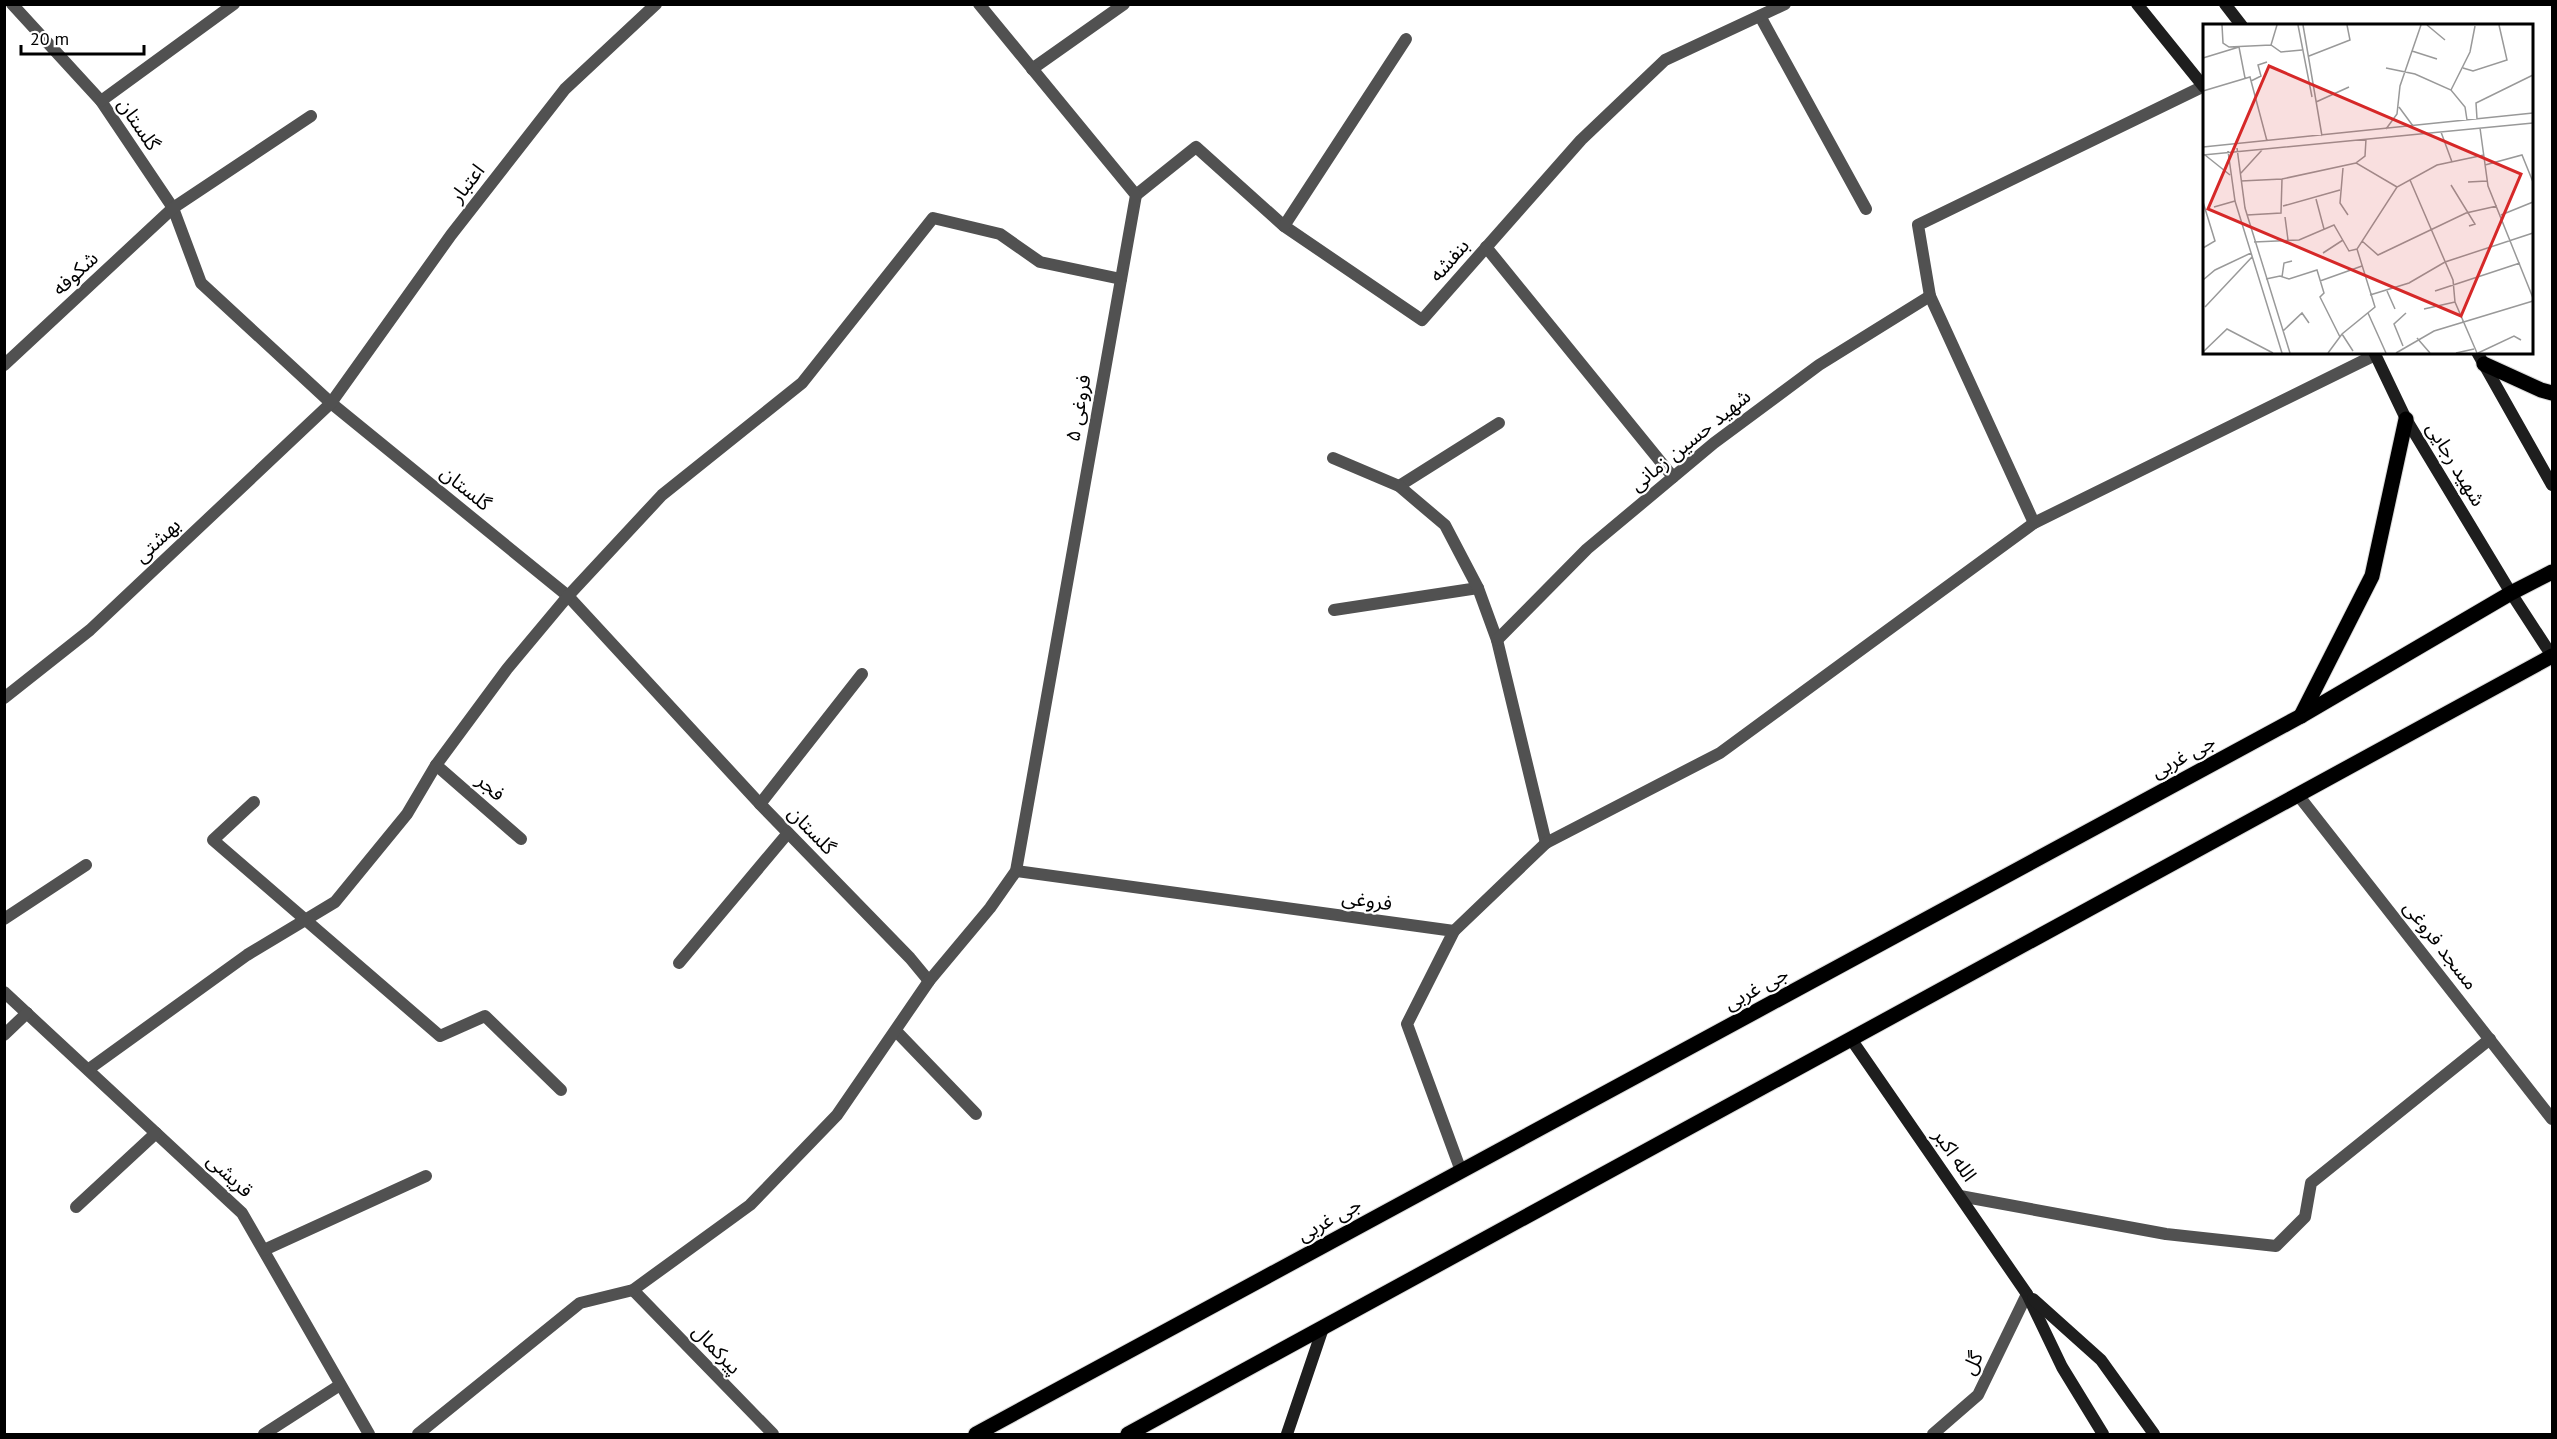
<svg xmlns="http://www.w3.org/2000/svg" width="2557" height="1439" font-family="'PT Sans','Noto Sans Arabic',sans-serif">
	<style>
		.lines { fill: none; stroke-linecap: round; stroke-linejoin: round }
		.primary-casing { stroke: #dbdbdb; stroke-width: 17 }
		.lane { stroke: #515151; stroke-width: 12 }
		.street { stroke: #515151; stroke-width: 12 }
		.secondary { stroke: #1e1e1e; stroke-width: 12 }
		.primary { stroke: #000; stroke-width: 15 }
		.labels { text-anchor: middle; stroke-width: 4.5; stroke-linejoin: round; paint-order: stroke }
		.street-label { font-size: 20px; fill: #000; stroke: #fff }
		.inset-road { fill: none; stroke: #999; stroke-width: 1.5 }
		.view { fill: #d62828; fill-opacity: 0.15; stroke: #d62828; stroke-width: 3 }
		.inset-edge { fill: none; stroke: #000; stroke-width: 3 }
	</style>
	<rect width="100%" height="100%" fill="#fff"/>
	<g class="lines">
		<defs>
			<g id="primary">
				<path d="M 2484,364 L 2541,390 L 2552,393"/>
				<path d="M 2301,716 L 2372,576 L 2406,419"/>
				<path d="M 976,1434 L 2301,716 L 2511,593 L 2552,572"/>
				<path d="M 1128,1434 L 2552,656"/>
			</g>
		</defs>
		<!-- primary casing -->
		<use href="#primary" class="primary-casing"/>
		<!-- lane -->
		<g class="lane">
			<path d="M 1399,486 L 1499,423"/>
			<path d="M 1334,610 L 1478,588"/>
			<path d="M 896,1031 L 976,1114"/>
			<path d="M 1960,1196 L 2166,1234 L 2276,1246 L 2305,1217 L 2311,1183 L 2490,1039"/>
		</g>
		<!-- street -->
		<g class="street">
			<path d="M 12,4 L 101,101 L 173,208 L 201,283 L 331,403 L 568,596 L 760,804 L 910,958 L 929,981"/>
			<path d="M 1760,16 L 1866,209"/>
			<path d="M 1032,69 L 1124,4"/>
			<path d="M 101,101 L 234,4"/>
			<path d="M 1136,195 L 1196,147 L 1284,226 L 1422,320 L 1581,140 L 1665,60 L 1785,4"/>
			<path d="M 1284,226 L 1406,39"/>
			<path d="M 1486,247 L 1673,477"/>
			<path d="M 4,365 L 173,208 L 311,116"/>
			<path d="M 1333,458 L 1399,486 L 1445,525 L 1478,588 L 1497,640 L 1546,843"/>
			<path d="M 2034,523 L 1930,296 L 1918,225 L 2204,86"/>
			<path d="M 1497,640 L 1587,549 L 1714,443 L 1819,365 L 1930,296"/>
			<path d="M 4,698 L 90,630 L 331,403 L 451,235 L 565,89 L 656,4"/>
			<path d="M 436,765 L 521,839"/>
			<path d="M 2298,795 L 2552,1119"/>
			<path d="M 254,802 L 213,840 L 440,1036 L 485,1016 L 561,1090"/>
			<path d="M 760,804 L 862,674"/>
			<path d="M 1016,871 L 1454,931 L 1407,1024 L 1461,1171"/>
			<path d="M 4,919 L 86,865"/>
			<path d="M 1454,931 L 1546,843 L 1720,753 L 2034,523 L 2375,355"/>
			<path d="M 679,963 L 788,833"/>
			<path d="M 4,992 L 242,1213 L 369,1434"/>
			<path d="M 4,1035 L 27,1013"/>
			<path d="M 89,1069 L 247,955 L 335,902 L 407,814 L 436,765 L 507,669 L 568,596 L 662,495 L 802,383 L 933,218 L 1000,234 L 1040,262 L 1121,279"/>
			<path d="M 76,1207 L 156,1133"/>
			<path d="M 264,1250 L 426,1176"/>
			<path d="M 633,1290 L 773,1434"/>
			<path d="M 264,1434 L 340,1385"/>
			<path d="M 418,1434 L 580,1303 L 633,1290 L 750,1205 L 837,1115 L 929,981 L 990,908 L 1016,871 L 1136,195 L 979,4"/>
			<path d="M 1933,1434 L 1978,1395 L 2027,1294"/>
		</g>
		<!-- secondary -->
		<g class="secondary">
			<path d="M 2137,4 L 2204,87"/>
			<path d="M 2225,4 L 2242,26"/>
			<path d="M 2374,352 L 2406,419 L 2511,593 L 2552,656"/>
			<path d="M 2477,352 L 2552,485"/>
			<path d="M 1851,1039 L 2027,1294 L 2062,1367 L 2103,1434"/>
			<path d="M 2033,1299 L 2101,1360 L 2154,1434"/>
			<path d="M 1287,1434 L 1323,1328"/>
		</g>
		<!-- primary -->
		<use href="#primary" class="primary"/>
	</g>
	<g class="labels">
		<!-- street labels -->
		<g class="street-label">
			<text transform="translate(139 124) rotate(56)" y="7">گلستان</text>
			<text transform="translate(467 183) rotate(-52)" y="7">اعتبار</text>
			<text transform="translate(1449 260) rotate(-49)" y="7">بنفشه</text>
			<text transform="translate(75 273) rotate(-43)" y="7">شکوفه</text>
			<text transform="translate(1078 408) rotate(-80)" y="7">فروغی ۵</text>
			<text transform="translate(1690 440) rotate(-39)" y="7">شهید حسین زمانی</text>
			<text transform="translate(2456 464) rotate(59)" y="7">شهید رجایی</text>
			<text transform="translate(466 488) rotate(39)" y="7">گلستان</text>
			<text transform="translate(157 540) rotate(-43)" y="7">بهشتی</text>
			<text transform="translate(2183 756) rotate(-28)" y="7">جی غربی</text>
			<text transform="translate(491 787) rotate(41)" y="7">فجر</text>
			<text transform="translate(812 830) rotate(46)" y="7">گلستان</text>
			<text transform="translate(1367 900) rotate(8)" y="7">فروغی</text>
			<text transform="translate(2441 945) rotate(52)" y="7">مسجد فروغی</text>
			<text transform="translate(1756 988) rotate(-28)" y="7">جی غربی</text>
			<text transform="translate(1955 1155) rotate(55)" y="7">الله اکبر</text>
			<text transform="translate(230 1175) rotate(43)" y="7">قریشی</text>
			<text transform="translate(1329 1219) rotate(-29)" y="7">جی غربی</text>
			<text transform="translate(717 1349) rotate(46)" y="7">پیرکمال</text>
			<text transform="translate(1972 1363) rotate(-64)" y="7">گل</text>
		</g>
	</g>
	<!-- overview -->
	<g transform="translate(2203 24)">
		<rect width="330" height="330" fill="#fff"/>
		<path class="inset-road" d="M 19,1 L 20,19 L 26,23 L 68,21 L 78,28 L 99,26M 95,1 L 109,73M 100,1 L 119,112M 224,1 L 242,16M 68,21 L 74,1M 209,27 L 234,35M 106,32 L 147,16 L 144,1M 0,34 L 36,23 L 42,54M 183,44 L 212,50 L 248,66 L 262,83 L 264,96M 260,44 L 270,47 L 304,36 L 296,1M 48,57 L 58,52 L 55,41 L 64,38M 248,66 L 267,28 L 272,2M 0,67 L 47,53 L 64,117M 113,78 L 146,63M 196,83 L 210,102M 274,95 L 273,79 L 330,51M 277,104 L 285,162 L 330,274M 183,105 L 194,90 L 197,62 L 218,1M 238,108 L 249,138M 163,115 L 162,132 L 153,139 L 194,163M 0,123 L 330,89M 34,124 L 42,184 L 87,329M 25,127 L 32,177 L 79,329M 0,131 L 330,99M 2,131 L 27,151M 282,141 L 319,131 L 330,158M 140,144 L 137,179 L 145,191M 38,149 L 59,126M 207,156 L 250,256 L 252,278 L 274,329M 38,157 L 79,155 L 153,139M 265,158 L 284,157M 248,161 L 272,200 L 266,202M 113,175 L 121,205M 0,178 L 12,217 L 0,224M 80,182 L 137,166M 11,183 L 32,177M 44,191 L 78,189 L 79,155M 298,191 L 330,178M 82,193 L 85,216M 159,217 L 175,231 L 263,189 L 294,182M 51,218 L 96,216 L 131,201 L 146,227 L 154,225M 120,229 L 140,216M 79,253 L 81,239 L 89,237M 63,255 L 77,252 L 86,255 L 114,246 L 121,269 L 117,273 L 137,313M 0,256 L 12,246 L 48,229M 117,257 L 159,242M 184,267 L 192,285M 232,267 L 317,239M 167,271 L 206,259 L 242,238 L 330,209M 2,283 L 49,233M 221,285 L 252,278M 165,289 L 183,329M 80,307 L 99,289 L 106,299M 139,310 L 150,327M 214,314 L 227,329M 200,322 L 191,300 L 203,289M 0,328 L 24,305 L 70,329M 125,329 L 139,310 L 172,283 L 154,225 L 194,163 L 234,141 L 281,131M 193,329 L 231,307 L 330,277M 253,329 L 271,325M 275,329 L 311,312 L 318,316"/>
		<path class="view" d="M 66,42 L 318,150 L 258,292 L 5,185 Z"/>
		<rect width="330" height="330" class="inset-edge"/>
	</g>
	<!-- border -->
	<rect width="2557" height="1439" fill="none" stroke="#000000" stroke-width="12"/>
	<!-- scale -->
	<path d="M21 45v9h123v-9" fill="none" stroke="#000000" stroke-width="3"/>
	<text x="30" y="45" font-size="18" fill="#000000" stroke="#ffffff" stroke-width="4.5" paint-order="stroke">20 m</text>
</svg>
